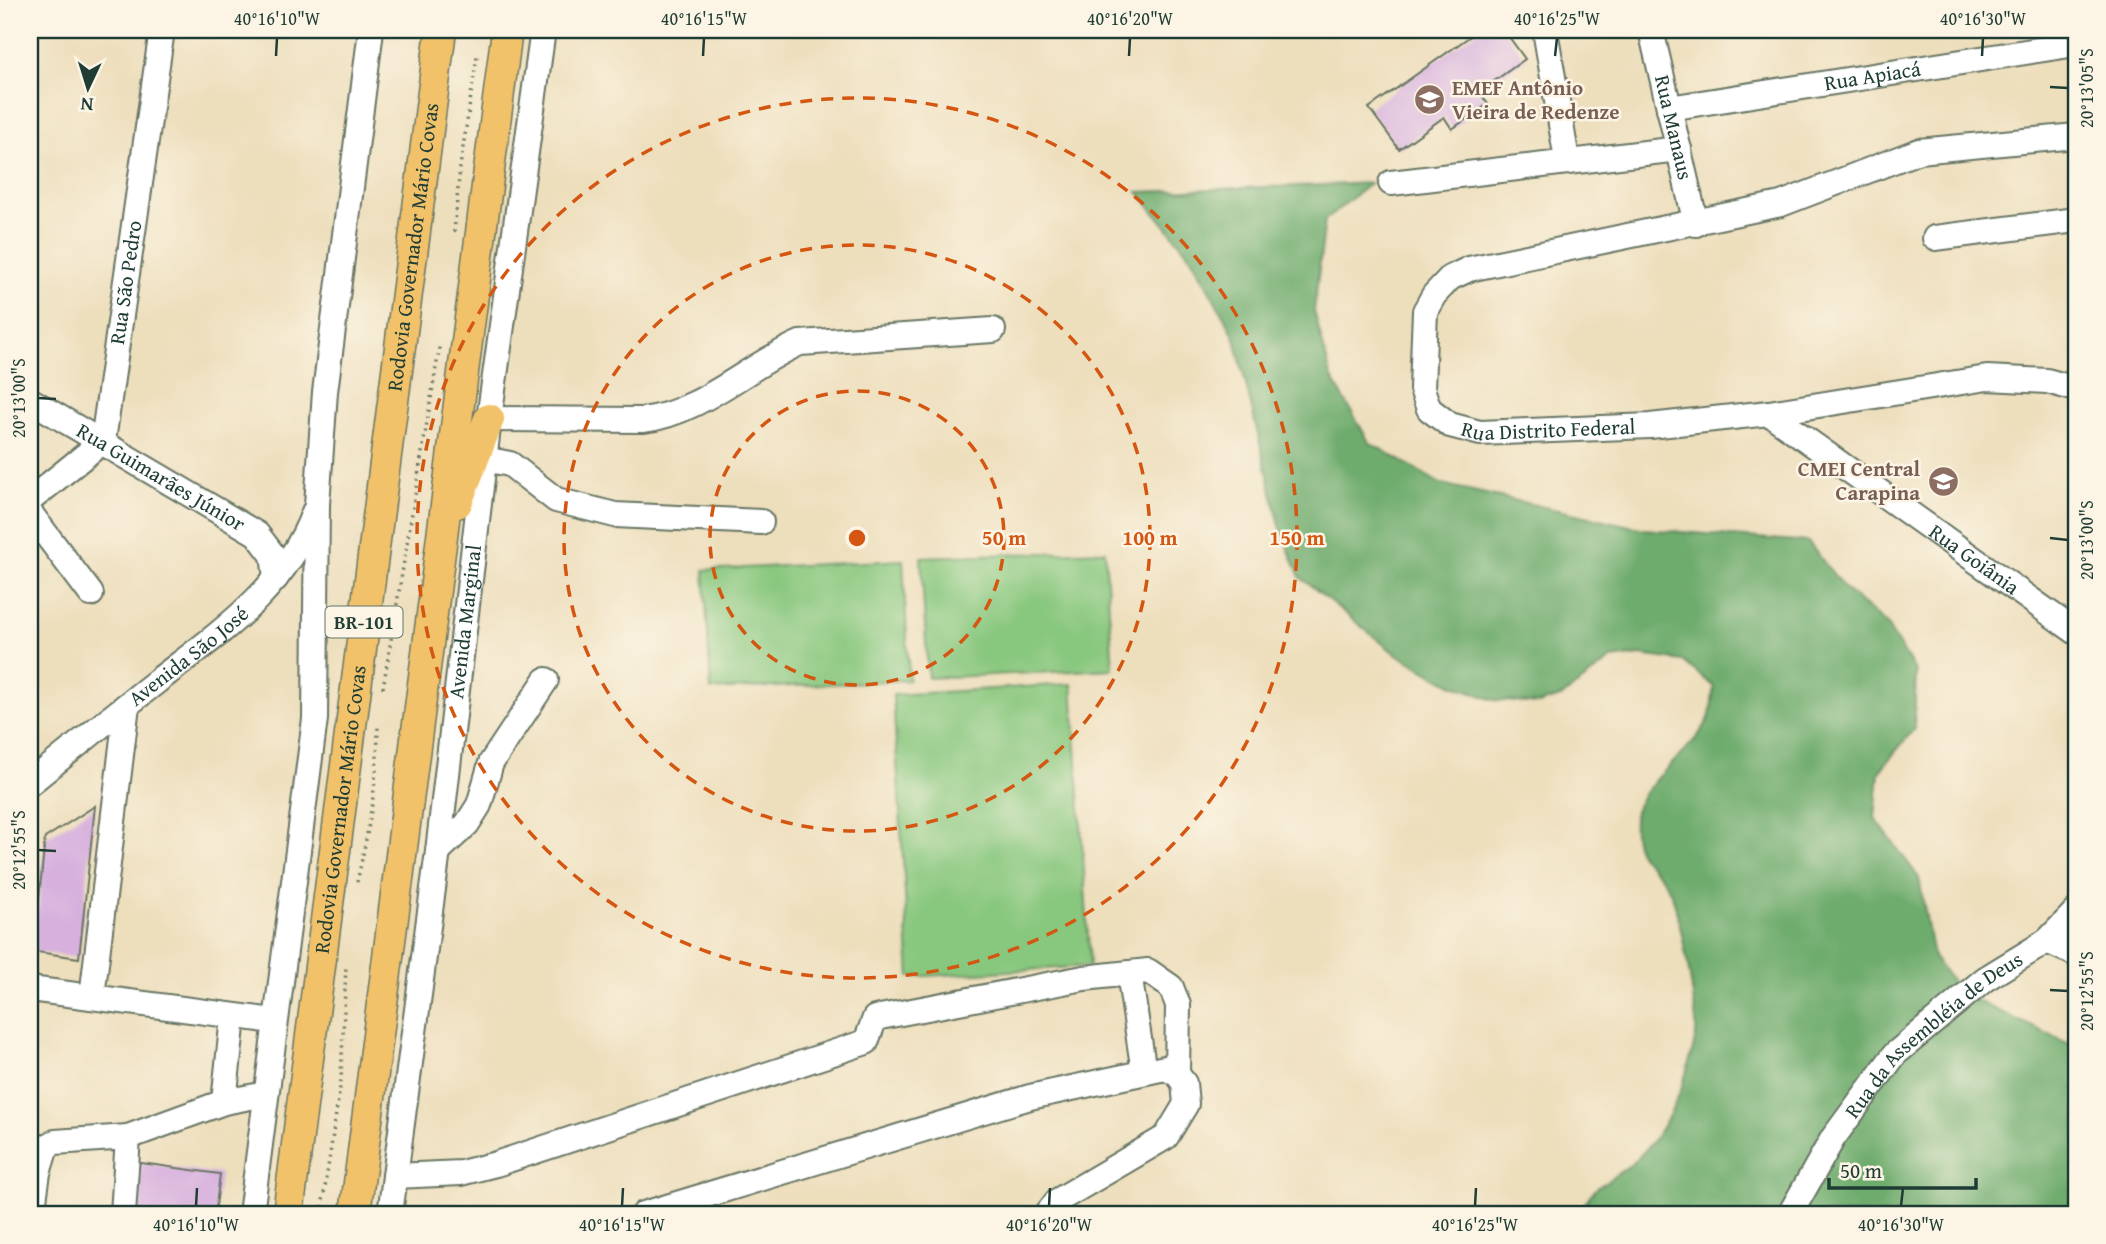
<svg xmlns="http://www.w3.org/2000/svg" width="2106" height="1244" font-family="'Gentium Book Plus',serif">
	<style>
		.green { fill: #88c77e; stroke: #548259; stroke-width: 2 }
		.forest { fill: #6eac6d; stroke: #467450; stroke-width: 2 }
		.building { fill: #d7b0de }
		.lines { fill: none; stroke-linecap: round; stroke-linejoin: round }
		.minor-casing { stroke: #677564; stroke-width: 28 }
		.major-casing { stroke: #677564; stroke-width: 33 }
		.path { stroke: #677564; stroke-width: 3.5; stroke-dasharray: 2 5; stroke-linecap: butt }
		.minor { stroke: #fff; stroke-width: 24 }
		.major { stroke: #f2c26a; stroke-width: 30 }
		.ticks { fill: none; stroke: #1f3d34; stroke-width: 2.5 }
		.ring { fill: none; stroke: #d45610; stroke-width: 3.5; stroke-dasharray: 12 9 }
		.labels { text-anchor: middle; stroke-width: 5; stroke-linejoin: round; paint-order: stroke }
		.shield { fill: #fcf5e5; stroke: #617469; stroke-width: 2 }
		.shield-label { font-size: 19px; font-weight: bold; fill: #1f3d34 }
		.street-label { font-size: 21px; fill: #1f3d34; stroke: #fcf5e5 }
		.education-label { font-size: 21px; font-weight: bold; fill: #785e54; stroke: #fcf5e5; text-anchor: start }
		.centre { fill: #d45610; stroke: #fcf5e5; stroke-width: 3.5 }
		.ring-label { font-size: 21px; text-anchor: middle; font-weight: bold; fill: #d45610; stroke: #fcf5e5; stroke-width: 5; stroke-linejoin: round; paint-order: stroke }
		.neatline { fill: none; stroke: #1f3d34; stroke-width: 2.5 }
		.ticks-label { font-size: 18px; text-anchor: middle; fill: #1f3d34 }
	</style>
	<rect width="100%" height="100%" fill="#fcf5e5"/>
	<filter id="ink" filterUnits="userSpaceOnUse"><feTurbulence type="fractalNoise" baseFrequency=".0143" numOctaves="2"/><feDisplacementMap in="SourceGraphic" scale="14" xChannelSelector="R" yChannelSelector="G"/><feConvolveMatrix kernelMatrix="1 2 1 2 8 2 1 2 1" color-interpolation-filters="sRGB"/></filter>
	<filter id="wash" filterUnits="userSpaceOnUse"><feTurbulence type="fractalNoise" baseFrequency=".00686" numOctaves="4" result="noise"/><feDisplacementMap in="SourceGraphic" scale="28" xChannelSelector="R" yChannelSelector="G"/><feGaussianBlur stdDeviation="1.57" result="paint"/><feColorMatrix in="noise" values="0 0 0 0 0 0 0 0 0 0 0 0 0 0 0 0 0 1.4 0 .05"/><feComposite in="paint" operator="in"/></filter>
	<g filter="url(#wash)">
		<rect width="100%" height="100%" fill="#eddebc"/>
		<!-- green -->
		<g class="green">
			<path d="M 1105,551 L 1113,669 L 928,678 L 921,557 Z"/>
			<path d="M 903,560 L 909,680 L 711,690 L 704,570 Z"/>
			<path d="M 1072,684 L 1090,966 L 910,977 L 893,695 Z"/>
		</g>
		<!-- forest -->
		<path class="forest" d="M 1371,183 L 1325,220 L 1314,311 L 1331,376 L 1369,442 L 1441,484 L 1644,529 L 1808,542 L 1845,589 L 1886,624 L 1916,672 L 1914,729 L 1879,772 L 1875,818 L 1919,878 L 1933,957 L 1962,994 L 2076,1047 L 2076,1214 L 1581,1214 C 1588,1184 1616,1179 1636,1160 C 1661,1135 1676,1108 1686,1074 C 1689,1061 1695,1046 1696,1033 C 1698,1014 1679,908 1670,891 C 1654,860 1631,864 1634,819 C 1635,786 1694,753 1709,718 C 1712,709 1712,696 1714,687 L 1683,661 L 1640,655 L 1611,659 L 1563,696 L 1539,704 L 1493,700 L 1444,681 L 1393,652 L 1300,577 L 1282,534 L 1234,335 L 1191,257 L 1138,192 Z"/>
		<g id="blocks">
			<!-- building -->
			<g class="building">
				<path d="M 1479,30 L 1504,30 L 1525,59 L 1479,92 L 1488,104 L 1452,129 L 1444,117 L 1399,149 L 1369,108 Z"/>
				<path d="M 95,806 L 79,958 L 30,951 L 30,907 L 38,909 L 45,838 Z"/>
				<path d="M 134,1162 L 220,1174 L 215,1214 L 128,1214 Z"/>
			</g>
		</g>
	</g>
	<g filter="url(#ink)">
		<use href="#blocks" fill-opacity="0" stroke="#677564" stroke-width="2"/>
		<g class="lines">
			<defs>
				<g id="minor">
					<path d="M 1545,30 L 1567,160"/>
					<path id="s1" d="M 1651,30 L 1696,224"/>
					<path id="s2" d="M 1669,108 L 2076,44"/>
					<path id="s3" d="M 2076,136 L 1919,151 L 1781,204 L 1469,269 L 1450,278 L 1434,295 L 1425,311 L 1422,389 L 1429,409 L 1450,425 L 1480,433 L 1650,426 L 1769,413 L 1987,378 L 2047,381 L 2076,389"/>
					<path d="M 1391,183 L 1679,149"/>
					<path d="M 1935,238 L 2076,220"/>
					<path id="s4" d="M 30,400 L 257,534 L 273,555 L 276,578"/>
					<path id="s5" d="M 1769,413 L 2076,632"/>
					<path d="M 489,419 L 643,420 C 701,413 747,366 800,343 L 993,330"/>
					<path d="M 484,459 L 510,464 L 556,500 L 615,515 L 761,522"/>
					<path id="s6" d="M 30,500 L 103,441 L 162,30"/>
					<path d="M 30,513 L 91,594"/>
					<path id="s7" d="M 30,783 C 72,749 114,715 156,682 C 218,634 286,589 314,512"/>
					<path d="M 438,851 L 467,824 L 479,805 L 491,763 L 546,680"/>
					<path d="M 2047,941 L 2076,954"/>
					<path d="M 1129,973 L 1144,1072"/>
					<path d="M 30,989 L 274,1021"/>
					<path d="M 92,997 L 127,705"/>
					<path d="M 224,1102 L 233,1017"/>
					<path d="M 128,1137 L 224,1102 L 266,1094"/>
					<path d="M 395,1176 L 461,1173 L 496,1164 L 866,1042 L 875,1018 L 1084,978 L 1148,971 L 1171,987 L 1178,1005 L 1177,1074"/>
					<path d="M 32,1214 L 38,1173 L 46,1147 L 55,1142 L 128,1137 L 123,1214"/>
					<path d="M 251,1214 L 315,719 L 317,505 L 325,392 L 371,30"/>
					<path id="s8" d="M 390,1214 L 438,851 L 489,419 L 543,30"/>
					<path d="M 644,1214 L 1030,1097 L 1165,1068 L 1177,1074 L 1184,1083 L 1186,1104 L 1166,1137 L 1057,1201 L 1047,1214"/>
					<path id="s9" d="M 1790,1214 L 1833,1138 L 1895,1054 L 1985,979 L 2047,941 L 2076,911"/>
				</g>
				<g id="major">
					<path d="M 457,503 L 489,419"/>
					<path id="s10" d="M 288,1214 L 441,30"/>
					<path d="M 355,1214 L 507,30"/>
				</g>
			</defs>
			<!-- minor casing -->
			<use href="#minor" class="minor-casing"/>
			<!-- major casing -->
			<use href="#major" class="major-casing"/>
			<!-- path -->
			<g class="path">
				<path d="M 454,232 L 460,167 L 477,56"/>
				<path d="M 383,688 L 440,344"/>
				<path d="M 357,882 C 369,829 378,779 378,724"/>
				<path d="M 321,1214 L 341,1080 L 346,966"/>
			</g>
			<!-- minor -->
			<use href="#minor" class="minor"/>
			<!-- major -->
			<use href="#major" class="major"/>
		</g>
	</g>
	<!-- ticks -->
	<path class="ticks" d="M 276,56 L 277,38M 703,56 L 704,38M 1129,56 L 1130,38M 1555,56 L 1557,38M 1982,56 L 1983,38M 2050,87 L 2068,88M 38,398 L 56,399M 2050,538 L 2068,540M 38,850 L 56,851M 2050,990 L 2068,991M 196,1206 L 197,1188M 622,1206 L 623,1188M 1049,1206 L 1050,1188M 1475,1206 L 1476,1188M 1901,1206 L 1903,1188"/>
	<!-- distance rings -->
	<g class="ring">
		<circle cx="857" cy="538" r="147"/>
		<circle cx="857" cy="538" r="293"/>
		<circle cx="857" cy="538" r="440"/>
	</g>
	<!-- icons -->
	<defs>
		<symbol id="school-disc" viewBox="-11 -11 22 22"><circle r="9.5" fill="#8d6e63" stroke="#fcf5e5"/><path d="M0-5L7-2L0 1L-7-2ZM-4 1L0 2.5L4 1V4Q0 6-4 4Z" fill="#fff"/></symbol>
	</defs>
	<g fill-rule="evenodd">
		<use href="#school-disc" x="1412" y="82" width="35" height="35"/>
		<use href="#school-disc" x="1926" y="464" width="35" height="35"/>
	</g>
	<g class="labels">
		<!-- shield labels -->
		<rect class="shield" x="325.5" y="606.5" width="77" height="31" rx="5"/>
		<g class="shield-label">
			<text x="364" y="629">BR-101</text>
		</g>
		<!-- street labels -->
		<g class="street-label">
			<text dy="7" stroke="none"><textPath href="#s2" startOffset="206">Rua Apiacá</textPath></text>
			<text dy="7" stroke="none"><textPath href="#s1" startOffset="100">Rua Manaus</textPath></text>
			<text dy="7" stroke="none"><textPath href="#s10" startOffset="975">Rodovia Governador Mário Covas</textPath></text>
			<text dy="7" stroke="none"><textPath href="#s6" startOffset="254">Rua São Pedro</textPath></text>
			<text dy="7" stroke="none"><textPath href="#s3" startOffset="912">Rua Distrito Federal</textPath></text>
			<text dy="7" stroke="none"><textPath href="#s4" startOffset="152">Rua Guimarães Júnior</textPath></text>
			<text dy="7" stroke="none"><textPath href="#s5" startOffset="252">Rua Goiânia</textPath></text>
			<text dy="7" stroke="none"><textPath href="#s8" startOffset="597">Avenida Marginal</textPath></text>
			<text dy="7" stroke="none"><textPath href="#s7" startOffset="203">Avenida São José</textPath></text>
			<text dy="7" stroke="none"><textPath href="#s10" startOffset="408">Rodovia Governador Mário Covas</textPath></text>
			<text dy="7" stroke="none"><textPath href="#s9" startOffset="233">Rua da Assembléia de Deus</textPath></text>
		</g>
		<!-- education labels -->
		<g class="education-label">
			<text x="1452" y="95">EMEF Antônio<tspan x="1452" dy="24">Vieira de Redenze</tspan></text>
			<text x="1920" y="476" text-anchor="end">CMEI Central<tspan x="1920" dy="24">Carapina</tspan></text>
		</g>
	</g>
	<circle cx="857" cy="538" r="10" class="centre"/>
	<g class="ring-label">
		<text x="1004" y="545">50 m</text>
		<text x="1150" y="545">100 m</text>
		<text x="1297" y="545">150 m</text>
	</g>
	<!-- margin -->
	<rect width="2106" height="1244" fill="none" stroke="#fcf5e5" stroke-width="77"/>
	<!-- north arrow -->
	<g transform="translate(88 88) rotate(184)" stroke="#fcf5e5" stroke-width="5" paint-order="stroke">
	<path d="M0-5L12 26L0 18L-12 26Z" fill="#1f3d34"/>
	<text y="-10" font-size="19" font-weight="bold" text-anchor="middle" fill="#1f3d34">N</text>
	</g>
	<!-- scale -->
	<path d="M1829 1178v10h147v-10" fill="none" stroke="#1f3d34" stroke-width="3.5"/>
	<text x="1840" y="1178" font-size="21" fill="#1f3d34" stroke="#fcf5e5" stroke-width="5" paint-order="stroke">50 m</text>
	<rect x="38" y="38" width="2030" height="1168" class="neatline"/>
	<g class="ticks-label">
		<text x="277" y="25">40°16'10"W</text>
		<text x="704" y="25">40°16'15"W</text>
		<text x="1130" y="25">40°16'20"W</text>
		<text x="1557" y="25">40°16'25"W</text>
		<text x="1983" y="25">40°16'30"W</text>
		<text transform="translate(2087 88) rotate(-90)" y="6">20°13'05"S</text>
		<text transform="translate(19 398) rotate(-90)" y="6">20°13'00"S</text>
		<text transform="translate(2087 540) rotate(-90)" y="6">20°13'00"S</text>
		<text transform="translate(19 850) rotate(-90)" y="6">20°12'55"S</text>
		<text transform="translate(2087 991) rotate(-90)" y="6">20°12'55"S</text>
		<text x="196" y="1231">40°16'10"W</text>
		<text x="622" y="1231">40°16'15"W</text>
		<text x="1049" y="1231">40°16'20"W</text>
		<text x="1475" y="1231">40°16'25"W</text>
		<text x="1901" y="1231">40°16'30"W</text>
	</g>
</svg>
